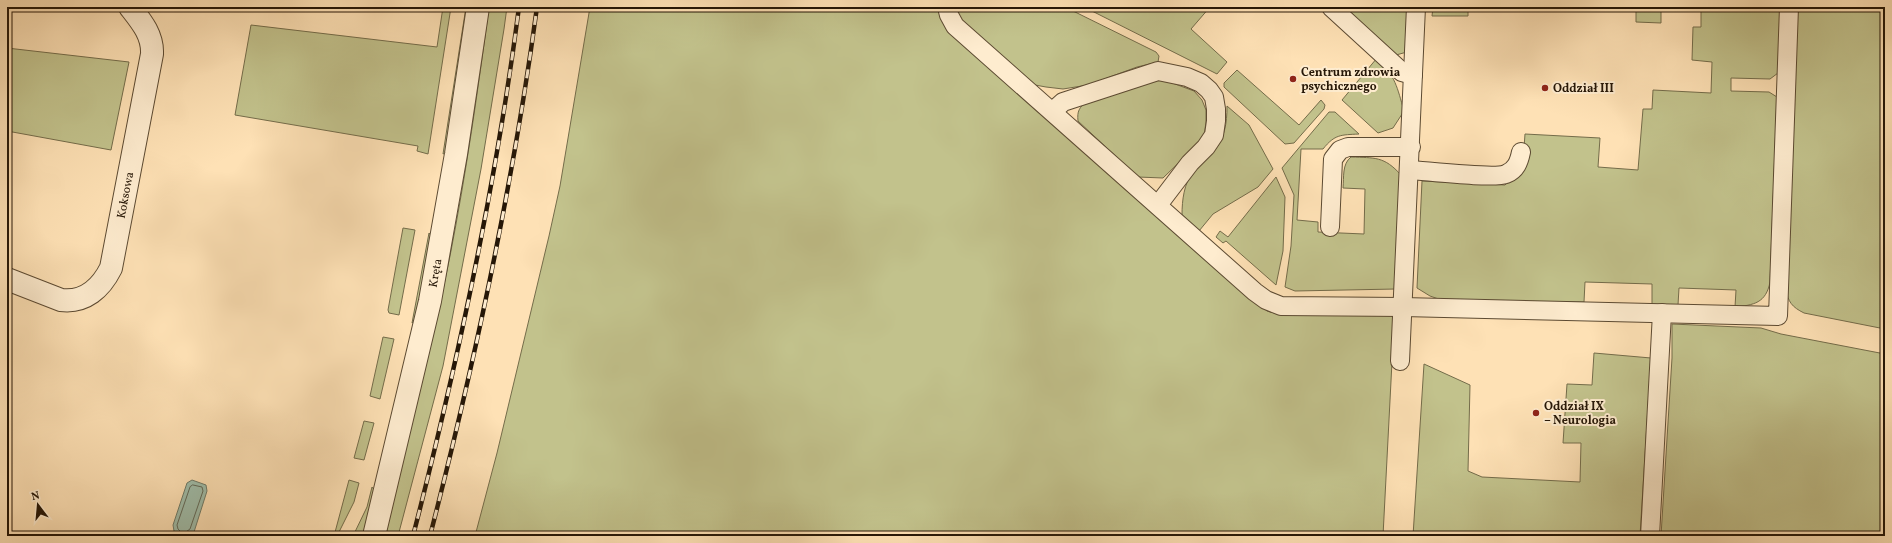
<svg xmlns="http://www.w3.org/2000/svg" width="1892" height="543" font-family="Vollkorn,serif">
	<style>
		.green { fill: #c2c28c; stroke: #746c4a }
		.water { fill: #a0beab; stroke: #6f7b69 }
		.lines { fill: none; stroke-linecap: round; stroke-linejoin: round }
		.shore { stroke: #636a59; stroke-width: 1 }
		.lane-casing { stroke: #5c4a32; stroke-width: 20 }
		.street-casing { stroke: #5c4a32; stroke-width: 24 }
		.lane { stroke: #feeccf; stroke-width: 18 }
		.street { stroke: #feeccf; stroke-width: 22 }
		.rail-casing { stroke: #261707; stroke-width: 4.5 }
		.rail { stroke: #feeccf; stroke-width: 3; stroke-dasharray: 9; stroke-linecap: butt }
		.poi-dot { fill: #8f2418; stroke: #feeccf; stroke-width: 1.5 }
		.labels { text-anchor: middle; stroke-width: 4; stroke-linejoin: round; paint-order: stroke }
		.poi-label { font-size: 12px; font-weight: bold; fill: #261707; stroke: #feeccf; text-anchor: start }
		.street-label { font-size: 12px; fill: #261707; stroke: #feeccf }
	</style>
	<rect width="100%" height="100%" fill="#fee1b5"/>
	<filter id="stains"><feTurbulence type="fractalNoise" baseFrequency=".005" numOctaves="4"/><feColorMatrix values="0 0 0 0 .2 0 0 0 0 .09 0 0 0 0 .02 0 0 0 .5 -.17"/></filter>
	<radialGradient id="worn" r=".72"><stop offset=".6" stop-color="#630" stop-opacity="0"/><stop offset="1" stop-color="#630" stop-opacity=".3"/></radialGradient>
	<!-- green -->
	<g class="green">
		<path d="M 443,7 L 451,7 L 428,154 L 417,151 L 418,146 L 235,115 L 251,25 L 437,47 Z"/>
		<path d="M 466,7 L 470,7 L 448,152 L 443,154 Z"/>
		<path d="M 489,7 L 507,7 L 504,29 L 481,169 L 443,366 L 398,536 L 383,536 C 407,443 431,350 450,256 C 466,174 478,90 489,7 Z"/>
		<path d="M 590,7 L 940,7 L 1267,311 L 1278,314 L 1390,315 L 1393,317 L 1394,323 L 1383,536 L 475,536 L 497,453 L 549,236 L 560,186 Z"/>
		<path d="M 953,7 L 1065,7 L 1156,52 L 1159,56 L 1158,62 L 1137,67 L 1088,85 L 1063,89 L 1046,87 L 1035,85 L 955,17 Z"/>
		<path d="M 1084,7 L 1210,7 L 1191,29 L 1227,62 L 1217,74 Z"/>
		<path d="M 1342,7 L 1409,7 L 1407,52 L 1396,55 Z"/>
		<path d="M 1433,7 L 1468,7 L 1468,16 L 1432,16 Z"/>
		<path d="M 1636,7 L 1661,7 L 1661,23 L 1636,22 Z"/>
		<path d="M 1701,7 L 1781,7 L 1778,73 L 1770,79 L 1731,78 L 1731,91 L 1769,92 L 1777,97 L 1770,282 C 1766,303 1754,305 1735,307 L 1736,290 L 1679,288 L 1678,305 L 1652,305 L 1652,284 L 1585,282 L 1584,302 L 1447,302 L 1430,296 L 1417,288 L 1422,181 L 1505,185 L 1509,181 L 1524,148 L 1525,134 L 1600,138 L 1598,167 L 1638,170 L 1643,109 L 1652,109 L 1653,90 L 1711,93 L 1712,62 L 1692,60 L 1693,27 L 1701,27 Z"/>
		<path d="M 1795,7 L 1885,7 L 1885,329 L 1804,313 C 1792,307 1788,302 1786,289 Z"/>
		<path d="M 7,48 L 129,62 L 111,150 L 7,131 Z"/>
		<path d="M 1377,58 C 1396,77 1397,87 1404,111 L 1393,128 L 1378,133 L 1342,100 Z"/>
		<path d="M 1237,70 L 1299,125 L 1321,100 L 1325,105 L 1324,109 L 1294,143 L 1285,144 L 1224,87 L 1224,83 Z"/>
		<path d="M 1149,79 L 1167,81 L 1194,91 L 1202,100 L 1206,110 L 1206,122 L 1204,136 L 1197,145 L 1163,178 L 1138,177 L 1078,121 C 1077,111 1079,108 1087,101 Z"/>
		<path d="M 1227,106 L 1249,125 L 1273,169 L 1258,187 L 1213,214 L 1199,231 L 1182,215 C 1182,200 1184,184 1193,171 C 1198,164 1207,159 1213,152 C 1225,138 1227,123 1227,106 Z"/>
		<path d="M 1329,112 L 1335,112 L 1359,134 C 1341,135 1335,134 1323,149 L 1301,149 L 1297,220 L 1318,222 L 1318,232 L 1364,234 L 1365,189 L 1343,188 C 1344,177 1342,164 1351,157 C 1375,158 1384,156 1401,175 L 1396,289 L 1295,291 L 1285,287 L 1291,246 L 1294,195 L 1282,168 Z"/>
		<path d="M 1276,177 L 1285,197 L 1283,251 L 1276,285 L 1226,241 L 1223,243 L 1216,237 L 1220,231 L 1228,237 Z"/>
		<path d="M 403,228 L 415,230 L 399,315 L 389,313 L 388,310 Z"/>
		<path d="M 429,233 L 433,238 L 417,320 L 412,323 Z"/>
		<path d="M 1672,324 L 1761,328 L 1781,334 L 1885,354 L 1885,536 L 1661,536 L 1672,358 Z"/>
		<path d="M 383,337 L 394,339 L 380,399 L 370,396 Z"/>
		<path d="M 1594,353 L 1651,358 L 1640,536 L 1413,536 L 1424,364 L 1470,385 L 1468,471 L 1482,477 L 1580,482 L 1581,443 L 1563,443 L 1567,384 L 1592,385 Z"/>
		<path d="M 364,421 L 374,423 L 364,460 L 354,458 Z"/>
		<path d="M 349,480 L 359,483 L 354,502 L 337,536 L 334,536 Z"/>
		<path d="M 372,487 L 376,492 L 364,536 L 353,536 L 367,507 Z"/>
	</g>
	<!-- water -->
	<path class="water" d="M 192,480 L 206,485 L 207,491 L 194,532 L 184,536 L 174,531 L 173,525 L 187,483 Z"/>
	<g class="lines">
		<!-- shore -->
		<path class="shore" d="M 193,485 L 202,487 L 203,491 L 190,529 L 183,534 L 178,529 L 177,525 L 190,487 Z"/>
		<defs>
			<g id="lane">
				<path d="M 947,7 L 949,15 L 955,26 L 1255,292 L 1266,300 L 1281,306 L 1403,307 L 1778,316 L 1789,7"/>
				<path d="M 1331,7 L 1402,72 L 1413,75"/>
				<path d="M 1053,111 L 1063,102 L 1158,71 L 1187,77 L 1201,83 L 1209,90 L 1214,97 L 1216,109 L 1216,121 L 1214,135 L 1206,147 L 1190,163 L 1158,205"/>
				<path d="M 1410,170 C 1427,171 1494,179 1506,174 C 1516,170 1519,162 1521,152"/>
				<path d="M 1330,227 L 1333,159 L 1340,150 L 1348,147 L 1411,147"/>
				<path d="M 1400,361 L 1416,7"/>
				<path d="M 1650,536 L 1662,313"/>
			</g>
			<g id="street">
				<path d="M 7,279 L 61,300 C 85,303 101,288 111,268 L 152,54 C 153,35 141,21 130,7"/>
				<path d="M 374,536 L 430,301 L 456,154 L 478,7"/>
			</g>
		</defs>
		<!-- lane casing -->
		<use href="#lane" class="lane-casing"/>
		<!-- street casing -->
		<use href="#street" class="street-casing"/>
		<!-- lane -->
		<use href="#lane" class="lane"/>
		<!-- street -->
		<use href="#street" class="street"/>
		<defs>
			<g id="rail">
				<path d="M 413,536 C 458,361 496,186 519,7"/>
				<path d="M 430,536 C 475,361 513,186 537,7"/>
			</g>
		</defs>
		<!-- rail casing -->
		<use href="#rail" class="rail-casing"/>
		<!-- rail -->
		<use href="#rail" class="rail"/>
	</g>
	<!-- markers -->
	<g class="poi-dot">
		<circle cx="1293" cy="79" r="4"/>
		<circle cx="1545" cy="88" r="4"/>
		<circle cx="1536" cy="413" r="4"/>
	</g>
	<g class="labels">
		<!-- poi labels -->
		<g class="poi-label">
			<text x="1301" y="76">Centrum zdrowia<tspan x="1301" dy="14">psychicznego</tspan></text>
			<text x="1553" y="92">Oddział III</text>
			<text x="1544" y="410">Oddział IX<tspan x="1544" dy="14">– Neurologia</tspan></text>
		</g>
		<!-- street labels -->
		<g class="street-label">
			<text transform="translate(125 195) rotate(-79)" y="4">Koksowa</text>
			<text transform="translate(435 273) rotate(-80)" y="4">Kręta</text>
		</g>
	</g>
	<!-- margin -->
	<rect width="1892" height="543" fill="none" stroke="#fee1b5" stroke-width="24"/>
	<rect x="8" y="8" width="1876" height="527" fill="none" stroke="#261707" stroke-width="2"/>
	<rect x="12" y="12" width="1868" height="519" fill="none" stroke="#261707"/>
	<!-- north arrow -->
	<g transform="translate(38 505) rotate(344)" stroke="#feeccf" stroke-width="3" paint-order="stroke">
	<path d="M0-3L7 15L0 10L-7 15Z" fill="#261707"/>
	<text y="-6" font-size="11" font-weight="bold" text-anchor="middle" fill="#261707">N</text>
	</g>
	<rect width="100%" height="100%" filter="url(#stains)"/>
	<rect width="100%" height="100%" fill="url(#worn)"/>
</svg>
